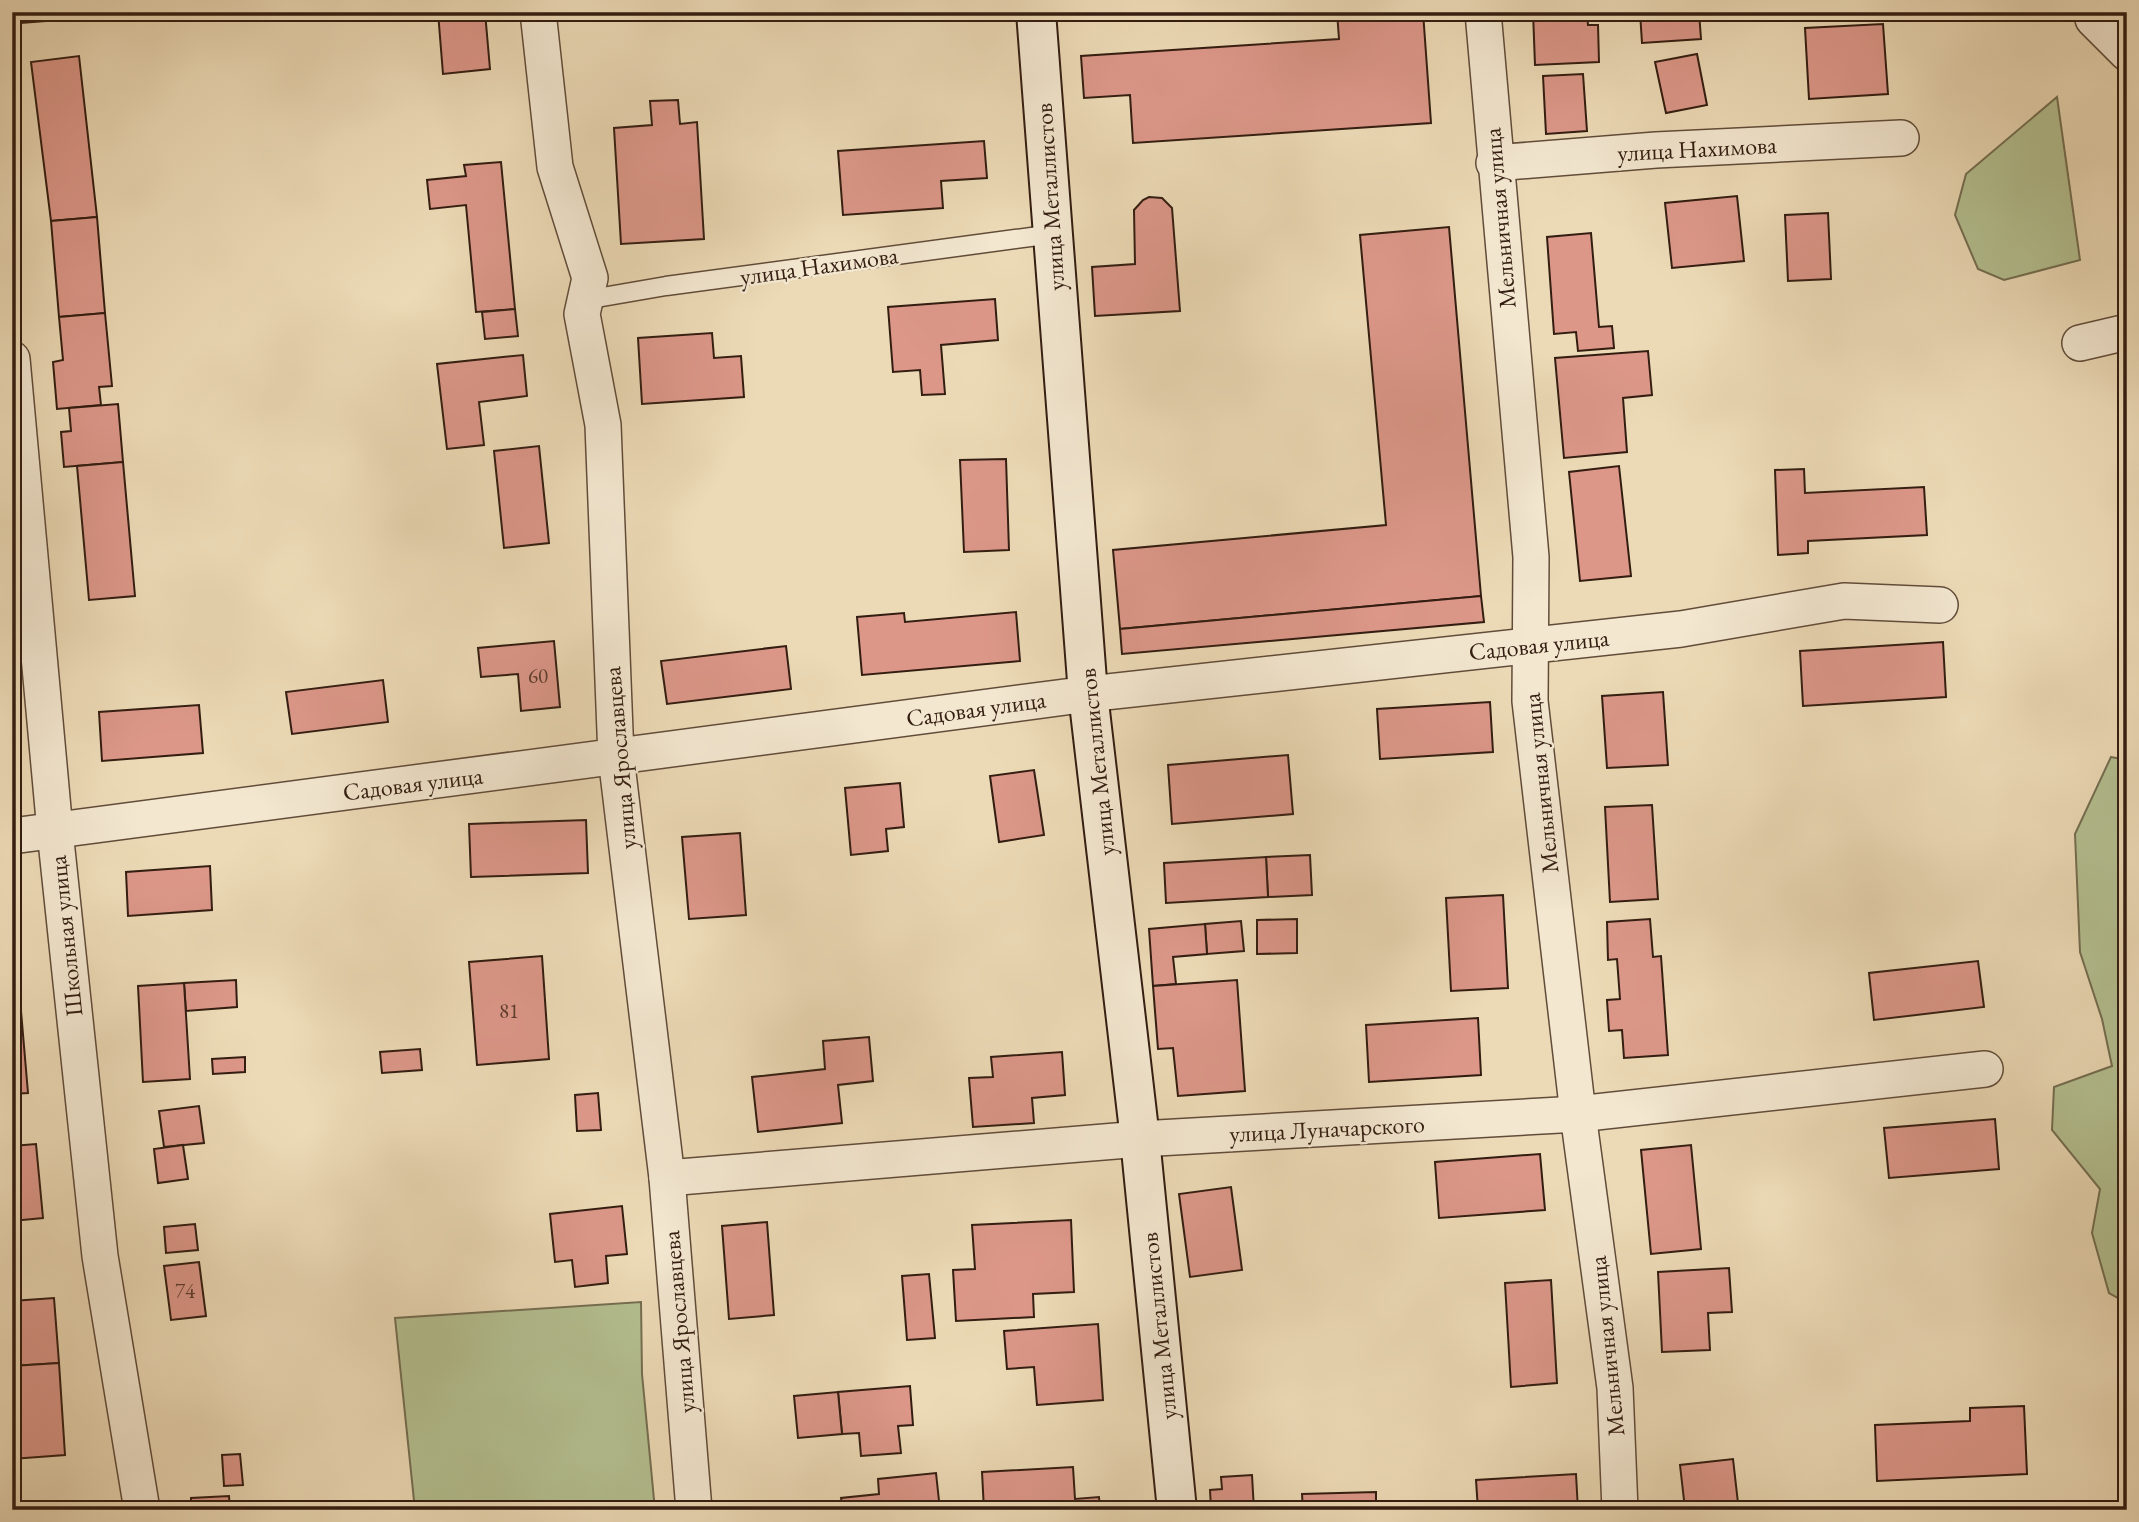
<svg xmlns="http://www.w3.org/2000/svg" width="2139" height="1522" font-family="'EB Garamond',serif">
	<style>
		.green { fill: #b4c091; stroke: #746e51; stroke-width: 2 }
		.building { fill: #dc9789; stroke: #331d11; stroke-width: 2 }
		.lines { fill: none; stroke-linecap: round; stroke-linejoin: round }
		.lane-casing { stroke: #614c3a; stroke-width: 21 }
		.street-casing { stroke: #614c3a; stroke-width: 38 }
		.secondary-casing { stroke: #331d11; stroke-width: 42 }
		.lane { stroke: #f3e7d0; stroke-width: 18 }
		.street { stroke: #f3e7d0; stroke-width: 35 }
		.secondary { stroke: #f3e7d0; stroke-width: 38 }
		.labels { text-anchor: middle; stroke-width: 5; stroke-linejoin: round; paint-order: stroke }
		.number-label { font-size: 21px; fill: #5d3c2f }
		.street-label { font-size: 24px; fill: #331d11; stroke: #f3e7d0 }
	</style>
	<rect width="100%" height="100%" fill="#ecdab6"/>
	<filter id="stains"><feTurbulence type="fractalNoise" baseFrequency=".00286" numOctaves="4"/><feColorMatrix values="0 0 0 0 .2 0 0 0 0 .09 0 0 0 0 .02 0 0 0 .5 -.17"/></filter>
	<radialGradient id="worn" r=".72"><stop offset=".6" stop-color="#630" stop-opacity="0"/><stop offset="1" stop-color="#630" stop-opacity=".3"/></radialGradient>
	<!-- green -->
	<g class="green">
		<path d="M 2057,97 L 2080,260 L 2004,280 L 1978,269 L 1955,215 L 1966,174 Z"/>
		<path d="M 2111,757 L 2127,760 L 2127,1303 L 2109,1293 L 2092,1233 L 2100,1189 L 2052,1130 L 2054,1087 L 2112,1066 L 2102,1019 L 2080,952 L 2075,834 Z"/>
		<path d="M 641,1302 L 642,1374 L 655,1510 L 415,1510 L 395,1318 Z"/>
	</g>
	<!-- building -->
	<g class="building">
		<path d="M 20,12 L 70,12 L 71,19 L 21,23 Z"/>
		<path d="M 438,12 L 485,12 L 490,69 L 443,74 Z"/>
		<path d="M 1337,12 L 1423,12 L 1431,123 L 1133,143 L 1130,95 L 1084,98 L 1081,56 L 1339,39 Z"/>
		<path d="M 1533,12 L 1587,12 L 1588,25 L 1598,25 L 1599,62 L 1535,65 Z"/>
		<path d="M 1640,12 L 1699,12 L 1701,39 L 1642,43 Z"/>
		<path d="M 1883,24 L 1888,94 L 1809,99 L 1805,28 Z"/>
		<path d="M 1697,54 L 1707,105 L 1666,113 L 1655,62 Z"/>
		<path d="M 79,56 L 97,217 L 51,221 L 31,62 Z"/>
		<path d="M 1583,74 L 1587,131 L 1546,134 L 1543,76 Z"/>
		<path d="M 678,100 L 680,124 L 697,122 L 704,239 L 621,244 L 614,128 L 652,125 L 650,101 Z"/>
		<path d="M 984,141 L 987,178 L 941,181 L 943,208 L 843,215 L 838,151 Z"/>
		<path d="M 501,162 L 515,309 L 476,312 L 466,205 L 430,209 L 427,180 L 466,176 L 464,165 Z"/>
		<path d="M 1737,196 L 1744,261 L 1672,268 L 1665,203 Z"/>
		<path d="M 1149,197 L 1162,198 L 1172,208 L 1180,311 L 1095,316 L 1092,267 L 1135,264 L 1134,210 L 1143,200 Z"/>
		<path d="M 1828,213 L 1831,279 L 1788,281 L 1785,215 Z"/>
		<path d="M 97,217 L 105,313 L 59,317 L 51,221 Z"/>
		<path d="M 1449,227 L 1481,596 L 1120,629 L 1113,550 L 1386,525 L 1360,235 Z"/>
		<path d="M 1591,233 L 1599,327 L 1612,326 L 1614,348 L 1578,351 L 1576,332 L 1554,334 L 1547,237 Z"/>
		<path d="M 995,299 L 998,340 L 941,345 L 945,394 L 922,395 L 920,370 L 893,372 L 888,307 Z"/>
		<path d="M 515,309 L 518,336 L 485,339 L 482,312 Z"/>
		<path d="M 105,313 L 112,386 L 99,387 L 101,405 L 57,409 L 53,362 L 63,360 L 59,317 Z"/>
		<path d="M 712,333 L 714,358 L 741,356 L 744,397 L 642,404 L 638,338 Z"/>
		<path d="M 1648,351 L 1652,395 L 1623,398 L 1627,452 L 1564,458 L 1555,358 Z"/>
		<path d="M 523,355 L 527,396 L 479,402 L 484,445 L 447,449 L 437,364 Z"/>
		<path d="M 118,404 L 123,462 L 64,467 L 61,432 L 71,431 L 69,408 Z"/>
		<path d="M 539,446 L 549,543 L 504,548 L 494,451 Z"/>
		<path d="M 1006,459 L 1009,550 L 964,552 L 960,460 Z"/>
		<path d="M 123,462 L 135,596 L 89,600 L 77,466 Z"/>
		<path d="M 1619,466 L 1631,576 L 1580,581 L 1569,472 Z"/>
		<path d="M 1804,469 L 1805,493 L 1924,487 L 1927,535 L 1808,541 L 1808,553 L 1778,555 L 1775,470 Z"/>
		<path d="M 1481,596 L 1484,622 L 1122,654 L 1120,629 Z"/>
		<path d="M 1016,612 L 1020,661 L 862,675 L 857,617 L 904,613 L 905,622 Z"/>
		<path d="M 554,641 L 560,707 L 521,711 L 518,674 L 481,677 L 478,648 Z"/>
		<path d="M 1943,642 L 1946,697 L 1803,706 L 1800,651 Z"/>
		<path d="M 786,646 L 791,689 L 667,704 L 661,661 Z"/>
		<path d="M 383,680 L 388,722 L 292,734 L 286,692 Z"/>
		<path d="M 1663,692 L 1668,765 L 1607,768 L 1602,696 Z"/>
		<path d="M 1490,702 L 1493,752 L 1380,759 L 1377,709 Z"/>
		<path d="M 199,705 L 203,753 L 102,761 L 99,712 Z"/>
		<path d="M 1288,755 L 1293,814 L 1172,824 L 1168,765 Z"/>
		<path d="M 1034,770 L 1044,835 L 999,842 L 990,776 Z"/>
		<path d="M 900,783 L 904,827 L 886,829 L 888,851 L 851,855 L 845,788 Z"/>
		<path d="M 1652,805 L 1658,899 L 1610,902 L 1605,807 Z"/>
		<path d="M 586,820 L 588,873 L 471,877 L 469,824 Z"/>
		<path d="M 740,833 L 746,915 L 689,919 L 682,837 Z"/>
		<path d="M 1310,855 L 1312,895 L 1268,897 L 1266,857 Z"/>
		<path d="M 1266,857 L 1268,897 L 1166,903 L 1164,863 Z"/>
		<path d="M 210,866 L 212,910 L 128,916 L 126,872 Z"/>
		<path d="M 1503,895 L 1508,988 L 1451,991 L 1446,898 Z"/>
		<path d="M 1297,919 L 1297,953 L 1257,954 L 1257,920 Z"/>
		<path d="M 1650,919 L 1653,957 L 1661,956 L 1668,1055 L 1624,1058 L 1622,1030 L 1609,1031 L 1607,1000 L 1620,999 L 1617,959 L 1608,960 L 1607,922 Z"/>
		<path d="M 1241,921 L 1244,951 L 1207,954 L 1205,924 Z"/>
		<path d="M 1205,924 L 1207,954 L 1173,957 L 1176,984 L 1153,986 L 1149,929 Z"/>
		<path d="M 542,956 L 549,1059 L 477,1065 L 469,962 Z"/>
		<path d="M 1978,961 L 1984,1007 L 1874,1020 L 1869,973 Z"/>
		<path d="M 236,980 L 237,1007 L 186,1011 L 184,983 Z"/>
		<path d="M 1237,980 L 1245,1091 L 1178,1096 L 1173,1048 L 1158,1049 L 1153,986 Z"/>
		<path d="M 184,983 L 190,1079 L 143,1082 L 138,986 Z"/>
		<path d="M 21,1011 L 28,1093 L 12,1094 L 12,1012 Z"/>
		<path d="M 1478,1018 L 1481,1075 L 1369,1082 L 1366,1025 Z"/>
		<path d="M 869,1037 L 873,1081 L 838,1085 L 842,1123 L 758,1132 L 752,1077 L 825,1069 L 823,1041 Z"/>
		<path d="M 420,1049 L 422,1070 L 382,1073 L 380,1052 Z"/>
		<path d="M 1062,1052 L 1065,1095 L 1032,1098 L 1034,1123 L 973,1127 L 969,1078 L 993,1077 L 991,1057 Z"/>
		<path d="M 245,1057 L 245,1072 L 213,1074 L 212,1059 Z"/>
		<path d="M 598,1093 L 601,1130 L 577,1131 L 575,1095 Z"/>
		<path d="M 199,1106 L 204,1143 L 164,1147 L 159,1111 Z"/>
		<path d="M 1995,1119 L 1999,1169 L 1889,1178 L 1884,1128 Z"/>
		<path d="M 36,1144 L 43,1218 L 12,1221 L 12,1146 Z"/>
		<path d="M 183,1145 L 188,1179 L 158,1183 L 154,1149 Z"/>
		<path d="M 1691,1145 L 1701,1249 L 1651,1254 L 1641,1150 Z"/>
		<path d="M 1540,1154 L 1545,1210 L 1439,1218 L 1435,1162 Z"/>
		<path d="M 1231,1187 L 1242,1270 L 1190,1277 L 1179,1194 Z"/>
		<path d="M 622,1206 L 627,1254 L 606,1256 L 608,1283 L 575,1287 L 572,1260 L 555,1262 L 550,1214 Z"/>
		<path d="M 1071,1220 L 1074,1292 L 1033,1294 L 1034,1317 L 956,1321 L 953,1270 L 975,1269 L 972,1225 Z"/>
		<path d="M 767,1222 L 774,1315 L 729,1319 L 722,1226 Z"/>
		<path d="M 195,1224 L 198,1250 L 166,1253 L 164,1227 Z"/>
		<path d="M 199,1262 L 206,1316 L 171,1320 L 164,1266 Z"/>
		<path d="M 1729,1268 L 1732,1312 L 1708,1313 L 1710,1350 L 1662,1352 L 1658,1272 Z"/>
		<path d="M 929,1274 L 935,1338 L 907,1340 L 902,1276 Z"/>
		<path d="M 1551,1280 L 1557,1383 L 1511,1387 L 1505,1283 Z"/>
		<path d="M 54,1298 L 59,1363 L 12,1366 L 12,1301 Z"/>
		<path d="M 1098,1324 L 1103,1400 L 1037,1405 L 1034,1367 L 1007,1369 L 1004,1331 Z"/>
		<path d="M 59,1363 L 65,1455 L 12,1459 L 12,1366 Z"/>
		<path d="M 910,1386 L 913,1425 L 898,1426 L 901,1453 L 861,1456 L 859,1433 L 842,1434 L 838,1392 Z"/>
		<path d="M 838,1392 L 842,1434 L 798,1438 L 794,1396 Z"/>
		<path d="M 2024,1406 L 2027,1474 L 1877,1481 L 1875,1425 L 1970,1421 L 1970,1408 Z"/>
		<path d="M 240,1454 L 243,1485 L 224,1486 L 222,1455 Z"/>
		<path d="M 1733,1459 L 1738,1503 L 1685,1509 L 1680,1465 Z"/>
		<path d="M 1073,1467 L 1075,1499 L 1099,1497 L 1100,1510 L 984,1510 L 982,1472 Z"/>
		<path d="M 936,1473 L 940,1510 L 843,1510 L 841,1498 L 879,1494 L 878,1479 Z"/>
		<path d="M 1576,1474 L 1578,1510 L 1478,1510 L 1476,1480 Z"/>
		<path d="M 1252,1475 L 1254,1510 L 1211,1508 L 1210,1490 L 1222,1489 L 1221,1477 Z"/>
		<path d="M 1376,1492 L 1376,1510 L 1303,1510 L 1302,1494 Z"/>
		<path d="M 229,1496 L 230,1510 L 191,1510 L 191,1498 Z"/>
	</g>
	<g class="lines">
		<defs>
			<path id="lane" d="M 585,300 L 666,286 L 1053,234"/>
			<g id="street">
				<path d="M 538,12 L 555,167 L 590,278 L 582,314 L 603,425 L 616,757 L 667,1178 L 694,1510"/>
				<path d="M 1483,12 L 1531,557 L 1530,701 L 1578,1114 L 1615,1388 L 1620,1510"/>
				<path d="M 2096,12 L 2093,19 L 2127,53"/>
				<path d="M 1494,163 L 1656,150 L 1901,138"/>
				<path d="M 2080,343 L 2127,332"/>
				<path d="M 12,359 L 55,831 L 100,1256 L 142,1510"/>
				<path d="M 12,836 L 1088,694 L 1681,629 L 1844,601 L 1940,605"/>
				<path d="M 667,1178 L 1140,1139 L 1578,1114 L 1985,1069"/>
			</g>
			<path id="secondary" d="M 1036,12 L 1088,694 L 1140,1139 L 1177,1510"/>
		</defs>
		<!-- lane casing -->
		<use href="#lane" class="lane-casing"/>
		<!-- street casing -->
		<use href="#street" class="street-casing"/>
		<!-- secondary casing -->
		<use href="#secondary" class="secondary-casing"/>
		<!-- lane -->
		<use href="#lane" class="lane"/>
		<!-- street -->
		<use href="#street" class="street"/>
		<!-- secondary -->
		<use href="#secondary" class="secondary"/>
	</g>
	<g class="labels">
		<!-- number labels -->
		<g class="number-label">
			<text x="538" y="683">60</text>
			<text x="509" y="1018">81</text>
			<text x="185" y="1298">74</text>
		</g>
		<!-- street labels -->
		<g class="street-label">
			<text transform="translate(1697 149) rotate(-3)" y="8">улица Нахимова</text>
			<text transform="translate(1050 197) rotate(-94)" y="8">улица Металлистов</text>
			<text transform="translate(1500 218) rotate(-95)" y="8">Мельничная улица</text>
			<text transform="translate(819 266) rotate(-8)" y="8">улица Нахимова</text>
			<text transform="translate(1539 645) rotate(-6)" y="8">Садовая улица</text>
			<text transform="translate(976 709) rotate(-8)" y="8">Садовая улица</text>
			<text transform="translate(620 758) rotate(-95)" y="8">улица Ярославцева</text>
			<text transform="translate(1097 762) rotate(-96)" y="8">улица Металлистов</text>
			<text transform="translate(1541 783) rotate(-96)" y="8">Мельничная улица</text>
			<text transform="translate(413 784) rotate(-7)" y="8">Садовая улица</text>
			<text transform="translate(66 936) rotate(-96)" y="8">Школьная улица</text>
			<text transform="translate(1327 1129) rotate(-3)" y="8">улица Луначарского</text>
			<text transform="translate(679 1322) rotate(-95)" y="8">улица Ярославцева</text>
			<text transform="translate(1159 1326) rotate(-96)" y="8">улица Металлистов</text>
			<text transform="translate(1607 1346) rotate(-96)" y="8">Мельничная улица</text>
		</g>
	</g>
	<!-- margin -->
	<rect width="2139" height="1522" fill="none" stroke="#ecdab6" stroke-width="42"/>
	<rect x="14" y="14" width="2111" height="1494" fill="none" stroke="#331d11" stroke-width="3.5"/>
	<rect x="21" y="21" width="2097" height="1480" fill="none" stroke="#331d11" stroke-width="2"/>
	<rect width="100%" height="100%" filter="url(#stains)"/>
	<rect width="100%" height="100%" fill="url(#worn)"/>
</svg>
